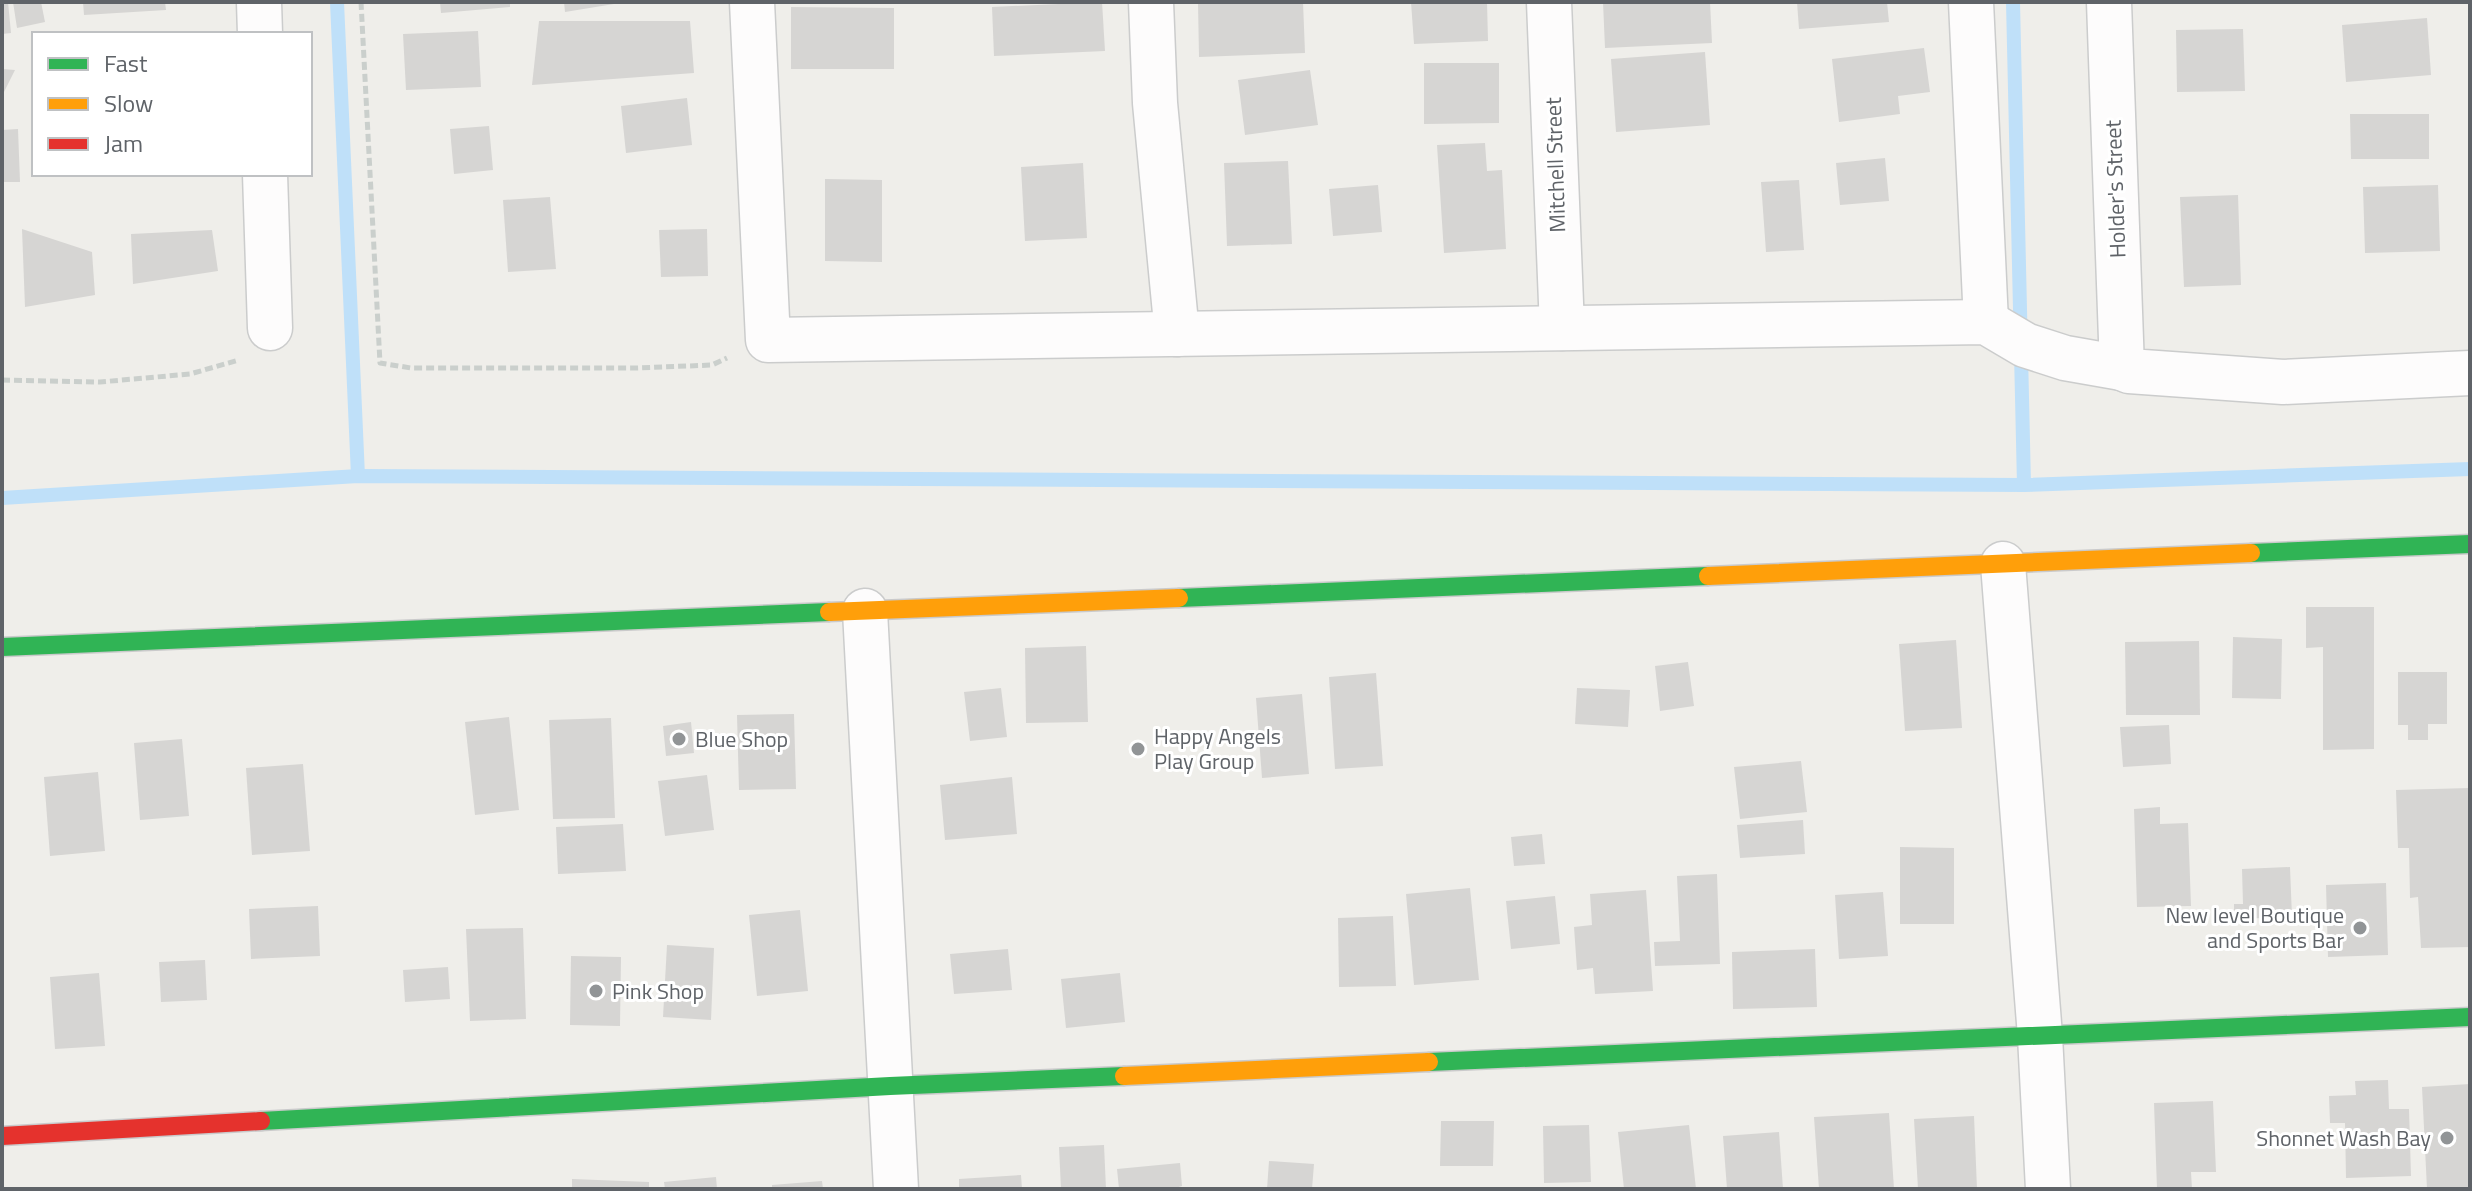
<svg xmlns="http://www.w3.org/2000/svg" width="2472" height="1191" font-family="'Titillium Web',sans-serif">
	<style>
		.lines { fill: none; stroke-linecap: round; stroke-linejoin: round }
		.stream { stroke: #bfe0f9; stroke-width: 14 }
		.building { fill: #d6d5d3 }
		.street-casing { stroke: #cbcccc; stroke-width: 47 }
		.fast-casing { stroke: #cacacb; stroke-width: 21 }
		.slow-casing { stroke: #cacacb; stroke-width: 21 }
		.jam-casing { stroke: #cacacb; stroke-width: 21 }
		.path { stroke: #cacfcc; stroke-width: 5; stroke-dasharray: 8 4; stroke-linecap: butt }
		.street { stroke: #fdfcfc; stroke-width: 44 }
		.fast { stroke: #30b455; stroke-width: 18 }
		.slow { stroke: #ff9f0a; stroke-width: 18 }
		.jam { stroke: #e5322d; stroke-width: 18 }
		.poi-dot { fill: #919496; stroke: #fff; stroke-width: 3 }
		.labels { text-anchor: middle; stroke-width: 6; stroke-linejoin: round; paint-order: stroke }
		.street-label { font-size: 22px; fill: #5f6368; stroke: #fff }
		.poi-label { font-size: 22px; fill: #5f6368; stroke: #fff; text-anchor: start }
	</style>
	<rect width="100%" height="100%" fill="#efeeea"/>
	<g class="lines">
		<!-- stream -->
		<g class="stream">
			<path d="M 337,2 L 358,476"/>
			<path d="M 2013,2 L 2024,485"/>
			<path d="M 2,498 L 358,476 L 2024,485 L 2470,469"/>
		</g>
	</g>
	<!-- building -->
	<g class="building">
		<path d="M 2,2 L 8,2 L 11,33 L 2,34 Z"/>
		<path d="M 13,2 L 41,2 L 45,22 L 17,28 Z"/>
		<path d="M 83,2 L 165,2 L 166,10 L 84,15 Z"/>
		<path d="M 440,2 L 510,2 L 510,7 L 441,13 Z"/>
		<path d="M 564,2 L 614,2 L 614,4 L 565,12 Z"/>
		<path d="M 1102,2 L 1105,51 L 994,56 L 992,7 Z"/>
		<path d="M 1198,2 L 1303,2 L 1305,53 L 1199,57 Z"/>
		<path d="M 1411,2 L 1487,2 L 1488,41 L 1414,44 Z"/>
		<path d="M 1603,2 L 1710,2 L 1712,43 L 1605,48 Z"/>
		<path d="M 1797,2 L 1887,2 L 1889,22 L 1799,29 Z"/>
		<path d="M 791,7 L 894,8 L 894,69 L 791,69 Z"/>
		<path d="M 2427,18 L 2431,75 L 2346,82 L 2342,25 Z"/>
		<path d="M 539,21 L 690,21 L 694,73 L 532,85 Z"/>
		<path d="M 2243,29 L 2245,91 L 2177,92 L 2176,30 Z"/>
		<path d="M 478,31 L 481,87 L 406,90 L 403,34 Z"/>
		<path d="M 1924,48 L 1930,92 L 1898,96 L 1900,114 L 1839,122 L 1832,59 Z"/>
		<path d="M 1705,52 L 1710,125 L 1616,132 L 1611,59 Z"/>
		<path d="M 1424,63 L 1499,63 L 1499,123 L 1424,124 Z"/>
		<path d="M 2,69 L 15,70 L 2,96 Z"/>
		<path d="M 1310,70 L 1318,125 L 1245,135 L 1238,80 Z"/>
		<path d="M 687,98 L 692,145 L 626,153 L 621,106 Z"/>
		<path d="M 2350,114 L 2429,114 L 2429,159 L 2351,159 Z"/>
		<path d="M 489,126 L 493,170 L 454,174 L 450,129 Z"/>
		<path d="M 18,129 L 20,182 L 2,182 L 2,130 Z"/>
		<path d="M 1485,143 L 1487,171 L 1502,170 L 1506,249 L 1444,253 L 1437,145 Z"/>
		<path d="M 1885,158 L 1889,201 L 1840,205 L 1836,163 Z"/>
		<path d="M 1288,161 L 1292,244 L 1227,246 L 1224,163 Z"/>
		<path d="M 1083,163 L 1087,238 L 1025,241 L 1021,167 Z"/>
		<path d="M 825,179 L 882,180 L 882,262 L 825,261 Z"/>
		<path d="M 1799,180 L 1804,250 L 1766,252 L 1761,182 Z"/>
		<path d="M 1378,185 L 1382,232 L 1333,236 L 1329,189 Z"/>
		<path d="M 2438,185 L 2440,251 L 2365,253 L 2363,187 Z"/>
		<path d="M 2238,195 L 2241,285 L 2184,287 L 2180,197 Z"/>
		<path d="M 550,197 L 556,269 L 508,272 L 503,200 Z"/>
		<path d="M 22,229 L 92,252 L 95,295 L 25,307 Z"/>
		<path d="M 707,229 L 708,276 L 661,277 L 659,230 Z"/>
		<path d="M 212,230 L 218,271 L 133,284 L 131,234 Z"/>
		<path d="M 2306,607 L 2374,607 L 2374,749 L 2323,750 L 2323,647 L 2306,648 Z"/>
		<path d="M 2233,637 L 2282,639 L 2281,699 L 2232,698 Z"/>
		<path d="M 1956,640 L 1962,728 L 1905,731 L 1899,644 Z"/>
		<path d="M 2199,641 L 2200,715 L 2126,715 L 2125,642 Z"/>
		<path d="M 1086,646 L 1088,722 L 1026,723 L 1025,648 Z"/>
		<path d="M 1688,662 L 1694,706 L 1660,711 L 1655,666 Z"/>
		<path d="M 2398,672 L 2447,672 L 2447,724 L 2428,724 L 2428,740 L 2408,740 L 2408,725 L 2398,725 Z"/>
		<path d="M 1376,673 L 1383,766 L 1335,769 L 1329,677 Z"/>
		<path d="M 1001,688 L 1007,737 L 970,741 L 964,692 Z"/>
		<path d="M 1577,688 L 1630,690 L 1628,727 L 1575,724 Z"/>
		<path d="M 1302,694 L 1309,774 L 1262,778 L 1256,698 Z"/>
		<path d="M 794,714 L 796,789 L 739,790 L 737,715 Z"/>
		<path d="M 509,717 L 519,810 L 475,815 L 465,722 Z"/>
		<path d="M 611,718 L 615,818 L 553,819 L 549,720 Z"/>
		<path d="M 691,722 L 694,753 L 666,756 L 663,726 Z"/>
		<path d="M 2169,725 L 2171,764 L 2123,767 L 2120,727 Z"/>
		<path d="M 182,739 L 189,816 L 140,820 L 134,743 Z"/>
		<path d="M 1801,761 L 1807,812 L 1740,819 L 1734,767 Z"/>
		<path d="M 303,764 L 310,851 L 252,855 L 246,768 Z"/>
		<path d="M 98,772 L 105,851 L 50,856 L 44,777 Z"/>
		<path d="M 707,775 L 714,830 L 665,836 L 658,781 Z"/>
		<path d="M 1012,777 L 1017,834 L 945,840 L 940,785 Z"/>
		<path d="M 2470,788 L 2470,947 L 2421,948 L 2418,897 L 2410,898 L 2409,848 L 2398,848 L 2396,790 Z"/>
		<path d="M 2160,807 L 2160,824 L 2188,823 L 2191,906 L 2137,907 L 2134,809 Z"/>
		<path d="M 1803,820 L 1805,854 L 1740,858 L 1737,825 Z"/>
		<path d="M 623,824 L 626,871 L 558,874 L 556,827 Z"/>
		<path d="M 1542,834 L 1545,864 L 1514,866 L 1511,837 Z"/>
		<path d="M 1900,847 L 1954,848 L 1954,924 L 1900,924 Z"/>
		<path d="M 2290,867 L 2292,917 L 2234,919 L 2234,904 L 2243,904 L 2242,869 Z"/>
		<path d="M 1717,874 L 1720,964 L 1655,966 L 1654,942 L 1680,941 L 1677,876 Z"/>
		<path d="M 2386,883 L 2388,955 L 2328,957 L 2326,885 Z"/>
		<path d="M 1470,888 L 1479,980 L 1414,985 L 1406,894 Z"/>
		<path d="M 1646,890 L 1653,991 L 1595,994 L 1593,968 L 1577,970 L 1574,927 L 1592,925 L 1590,894 Z"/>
		<path d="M 1883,892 L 1888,956 L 1839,959 L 1835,895 Z"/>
		<path d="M 1555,896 L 1560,944 L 1511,949 L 1506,901 Z"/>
		<path d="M 318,906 L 320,956 L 251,959 L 249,909 Z"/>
		<path d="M 800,910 L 808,991 L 757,996 L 749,915 Z"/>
		<path d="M 1393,916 L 1396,986 L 1339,987 L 1338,918 Z"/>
		<path d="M 523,928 L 526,1019 L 470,1021 L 466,929 Z"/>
		<path d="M 667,945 L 714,948 L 711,1020 L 663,1017 Z"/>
		<path d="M 1008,949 L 1012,990 L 954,994 L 950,954 Z"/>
		<path d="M 1815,949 L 1817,1007 L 1733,1009 L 1732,952 Z"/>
		<path d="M 571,956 L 621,957 L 620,1026 L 570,1025 Z"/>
		<path d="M 205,960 L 207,1000 L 161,1002 L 159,962 Z"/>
		<path d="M 448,967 L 450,999 L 405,1002 L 403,970 Z"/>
		<path d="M 99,973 L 105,1046 L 55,1049 L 50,977 Z"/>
		<path d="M 1120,973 L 1125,1022 L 1066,1028 L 1061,979 Z"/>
		<path d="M 2388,1080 L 2389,1109 L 2409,1109 L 2411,1176 L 2346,1178 L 2345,1123 L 2330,1123 L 2329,1096 L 2356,1095 L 2355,1081 Z"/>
		<path d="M 2470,1084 L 2470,1189 L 2427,1189 L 2422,1087 Z"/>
		<path d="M 2213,1101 L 2216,1172 L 2191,1172 L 2192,1189 L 2157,1189 L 2154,1103 Z"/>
		<path d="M 1889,1113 L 1894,1189 L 1819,1189 L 1814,1117 Z"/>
		<path d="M 1974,1116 L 1977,1189 L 1918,1189 L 1914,1119 Z"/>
		<path d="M 1441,1121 L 1494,1121 L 1493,1166 L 1440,1166 Z"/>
		<path d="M 1589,1125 L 1591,1182 L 1544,1183 L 1543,1126 Z"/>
		<path d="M 1689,1125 L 1696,1189 L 1624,1189 L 1618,1132 Z"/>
		<path d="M 1779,1132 L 1783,1189 L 1727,1189 L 1723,1136 Z"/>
		<path d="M 1104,1145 L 1106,1189 L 1061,1189 L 1059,1147 Z"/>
		<path d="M 1269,1161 L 1314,1164 L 1312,1189 L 1267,1189 Z"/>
		<path d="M 1180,1163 L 1182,1186 L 1172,1189 L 1119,1189 L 1117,1169 Z"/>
		<path d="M 1021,1175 L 1022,1189 L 959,1189 L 959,1179 Z"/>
		<path d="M 716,1177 L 717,1189 L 665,1189 L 664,1182 Z"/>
		<path d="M 572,1179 L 649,1182 L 649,1189 L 572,1189 Z"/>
		<path d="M 822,1181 L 823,1189 L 772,1189 L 772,1185 Z"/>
	</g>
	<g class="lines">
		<defs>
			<g id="street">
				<path d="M 259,2 L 260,34"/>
				<path d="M 752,2 L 768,340 L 1986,322 L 2025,345 L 2065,358 L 2122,368"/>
				<path d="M 1151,2 L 1155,103 L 1177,334"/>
				<path d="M 1549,2 L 1562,328"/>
				<path d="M 1971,2 L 1986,322"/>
				<path d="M 2109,2 L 2122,368 L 2129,371 L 2283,382 L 2470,373"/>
				<path d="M 265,174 L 270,328"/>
				<path d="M 2003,564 L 2040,1036 L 2048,1189"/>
				<path d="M 865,611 L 896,1189"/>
			</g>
			<g id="fast">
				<path d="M 2251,553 L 2470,544"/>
				<path d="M 1179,598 L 1708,576"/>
				<path d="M 2,647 L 829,612"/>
				<path d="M 1429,1062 L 2470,1017"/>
				<path d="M 261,1121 L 890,1086 L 1124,1076"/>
			</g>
			<g id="slow">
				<path d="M 1708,576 L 2251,553"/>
				<path d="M 829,612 L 1179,598"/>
				<path d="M 1124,1076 L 1429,1062"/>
			</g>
			<path id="jam" d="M 2,1136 L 261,1121"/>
		</defs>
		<!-- street casing -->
		<use href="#street" class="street-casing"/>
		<!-- fast casing -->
		<use href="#fast" class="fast-casing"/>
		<!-- slow casing -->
		<use href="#slow" class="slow-casing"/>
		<!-- jam casing -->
		<use href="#jam" class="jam-casing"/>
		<!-- path -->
		<g class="path">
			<path d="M 361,2 L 380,363 L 411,368 L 637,368 L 712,365 L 727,358"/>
			<path d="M 2,380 L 100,382 L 190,374 L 239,360"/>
		</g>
		<!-- street -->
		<use href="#street" class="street"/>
		<!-- fast -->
		<use href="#fast" class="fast"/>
		<!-- slow -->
		<use href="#slow" class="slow"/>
		<!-- jam -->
		<use href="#jam" class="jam"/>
	</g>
	<!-- markers -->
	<g class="poi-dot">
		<circle cx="679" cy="739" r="8"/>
		<circle cx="1138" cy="749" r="8"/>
		<circle cx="2360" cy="928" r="8"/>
		<circle cx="596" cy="991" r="8"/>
		<circle cx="2447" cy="1138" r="8"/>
	</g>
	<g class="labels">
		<!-- street labels -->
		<g class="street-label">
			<text transform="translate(1555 165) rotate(-92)" y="8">Mitchell Street</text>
			<text transform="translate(2115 189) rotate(-92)" y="8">Holder's Street</text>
		</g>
		<!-- poi labels -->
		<g class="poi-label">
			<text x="1154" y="744">Happy Angels<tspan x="1154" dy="25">Play Group</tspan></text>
			<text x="695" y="747">Blue Shop</text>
			<text x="2344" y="923" text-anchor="end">New level Boutique<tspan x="2344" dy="25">and Sports Bar</tspan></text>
			<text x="612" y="999">Pink Shop</text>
			<text x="2431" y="1146" text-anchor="end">Shonnet Wash Bay</text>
		</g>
	</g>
	<!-- border -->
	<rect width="2472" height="1191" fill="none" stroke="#5f6368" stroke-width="8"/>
	<!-- legend -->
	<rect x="32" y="32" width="280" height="144" fill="#ffffff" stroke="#bfc1c3" stroke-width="2"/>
	<rect x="48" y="58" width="40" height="12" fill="#30b455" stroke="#bfc1c3" stroke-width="2"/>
	<text x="104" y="72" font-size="24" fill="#5f6368">Fast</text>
	<rect x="48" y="98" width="40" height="12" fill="#ff9f0a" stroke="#bfc1c3" stroke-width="2"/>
	<text x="104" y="112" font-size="24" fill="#5f6368">Slow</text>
	<rect x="48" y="138" width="40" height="12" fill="#e5322d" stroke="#bfc1c3" stroke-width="2"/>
	<text x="104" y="152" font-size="24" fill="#5f6368">Jam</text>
</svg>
